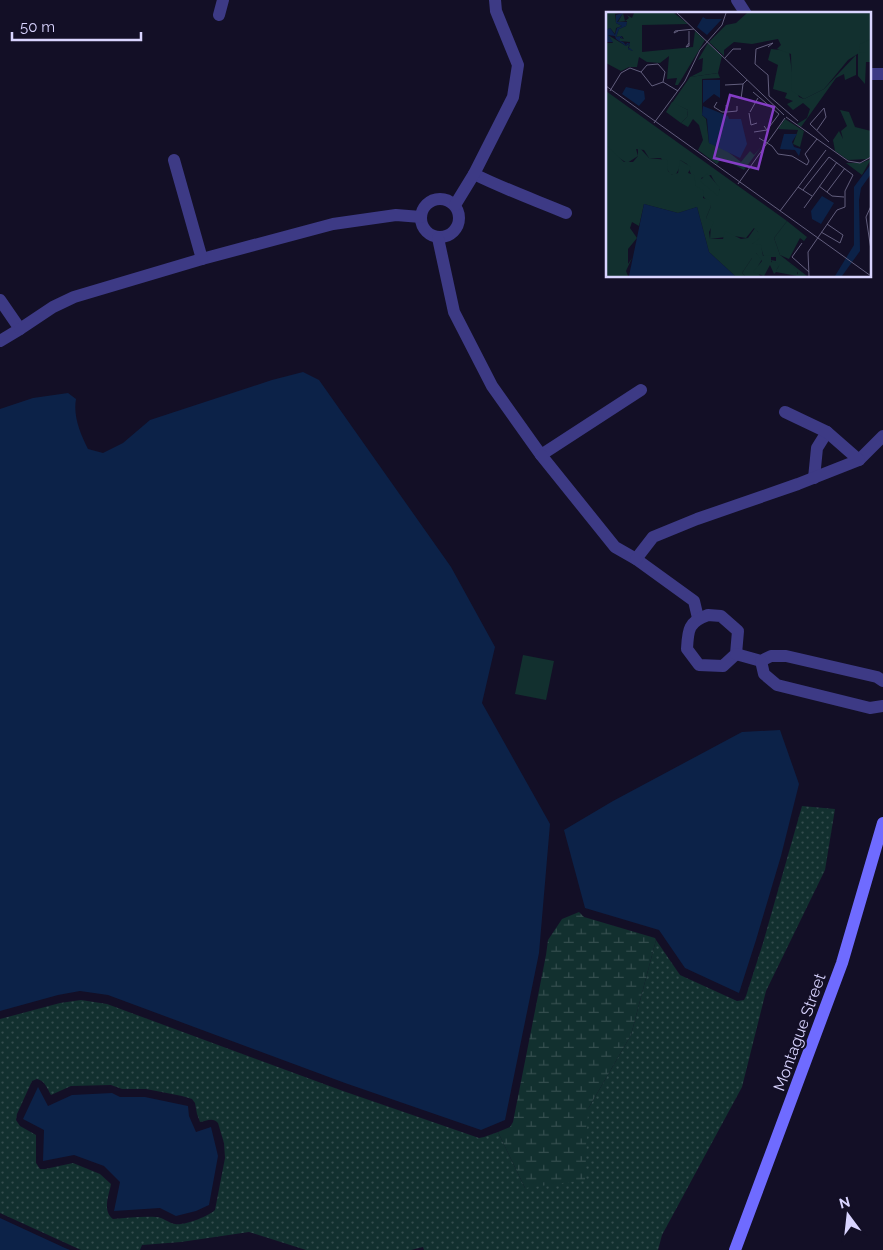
<svg xmlns="http://www.w3.org/2000/svg" width="883" height="1250" font-family="Raleway,sans-serif">
	<style>
		.green { fill: url(#green-dots); fill-rule: evenodd }
		.wetland { fill: url(#wetland-marsh) }
		.pitch { fill: #12302f }
		.water { fill: #0c2248 }
		.lines { fill: none; stroke-linecap: round; stroke-linejoin: round }
		.street { stroke: #3d3a85; stroke-width: 12 }
		.secondary { stroke: #6f6bff; stroke-width: 12 }
		.labels { text-anchor: middle; stroke-width: 4.5; stroke-linejoin: round; paint-order: stroke }
		.street-label { font-size: 16px; fill: #d9d4ff; stroke: #130f26 }
		.inset-road { fill: none; stroke: #625e7d; stroke-width: 1 }
		.view { fill: #843dc5; fill-opacity: 0.15; stroke: #843dc5; stroke-width: 2.5 }
		.inset-edge { fill: none; stroke: #d9d4ff; stroke-width: 2.5 }
	</style>
	<defs>
		<pattern id="green-dots" width="8" height="8" patternUnits="userSpaceOnUse" patternTransform="scale(1.25)"><rect width="8" height="8" fill="#12302f"/><path d="M2 2h.1M6 6h.1" fill="none" stroke="#344d4e" stroke-width="1.8" stroke-linecap="round"/></pattern>
		<pattern id="wetland-marsh" width="20" height="14" patternUnits="userSpaceOnUse" patternTransform="scale(1.25)"><rect width="20" height="14" fill="#12302f"/><path d="M1 5h8M5 5V1M11 12h8M15 12V8" fill="none" stroke="#344d4e"/></pattern>
	</defs>
	<rect width="100%" height="100%" fill="#130f26"/>
	<!-- green -->
	<path class="green" d="M 802,806 L 835,809 L 825,870 L 766,991 L 742,1087 L 662,1235 L 658,1250 L 424,1250 L 423,1247 L 411,1250 L 306,1250 L 249,1232 L 181,1242 L 142,1245 L 140,1250 L 81,1250 L 0,1213 L 0,1019 L 60,1003 L 81,1000 L 107,1004 L 343,1091 L 479,1138 L 484,1137 L 498,1132 L 525,1188 L 588,1109 L 631,1035 L 656,940 L 680,975 L 737,1001 L 744,1000 L 746,996 L 763,943 ZM 37,1079 C 45,1081 47,1088 51,1095 L 71,1086 L 111,1085 L 122,1089 L 146,1089 L 182,1096 L 192,1099 L 195,1103 L 197,1114 L 200,1122 C 206,1121 213,1117 218,1123 L 224,1143 L 225,1158 L 215,1210 C 209,1216 184,1226 175,1224 C 168,1223 163,1217 156,1217 C 142,1216 127,1218 113,1219 C 102,1211 109,1195 111,1184 L 100,1174 L 73,1163 L 45,1169 L 40,1169 L 36,1163 L 36,1135 L 20,1126 L 16,1120 L 17,1114 L 32,1081 Z"/>
	<!-- wetland -->
	<path class="wetland" d="M 579,912 L 584,917 L 655,938 L 656,940 L 631,1035 L 588,1109 L 585,1180 L 525,1188 L 498,1132 L 510,1127 L 513,1122 L 546,955 L 548,940 L 562,919 Z"/>
	<!-- pitch -->
	<path class="pitch" d="M 523,655 L 554,661 L 546,700 L 515,694 Z"/>
	<!-- water -->
	<g class="water">
		<path d="M 303,372 L 319,380 L 451,567 L 495,647 L 482,703 L 550,824 L 539,953 L 505,1120 L 481,1130 L 345,1083 L 108,995 L 80,991 L 58,995 L 0,1011 L 0,409 L 33,398 L 68,393 L 76,399 C 73,416 80,433 88,449 L 103,453 L 123,443 L 150,420 L 272,380 Z"/>
		<path d="M 780,730 L 799,784 L 781,856 L 756,940 L 739,993 L 685,968 L 659,930 L 585,908 L 564,830 L 613,801 L 742,732 Z"/>
		<path d="M 38,1087 L 48,1106 L 72,1095 L 112,1093 L 120,1097 L 145,1097 L 188,1106 L 189,1116 L 196,1132 L 211,1127 L 218,1156 L 209,1205 L 196,1211 L 176,1216 L 160,1208 L 114,1211 L 120,1182 L 104,1166 L 74,1155 L 43,1161 L 44,1130 L 23,1119 Z"/>
		<path d="M 0,1218 L 65,1248 L 70,1250 L 0,1250 Z"/>
	</g>
	<g class="lines">
		<!-- street -->
		<g class="street">
			<path d="M 737,0 L 746,14"/>
			<path d="M 219,15 L 223,0"/>
			<path d="M 869,74 L 883,74"/>
			<path d="M 474,174 C 504,189 535,200 566,213"/>
			<circle cx="440" cy="218" r="19"/>
			<path d="M 455,205 L 474,174 L 513,97 L 518,65 L 496,11 L 495,0"/>
			<path d="M 438,238 L 454,312 L 492,386 L 541,455 L 641,390"/>
			<path d="M 202,259 L 333,224 L 396,215 L 421,217"/>
			<path d="M 0,300 L 20,329 L 0,341"/>
			<path d="M 20,329 L 53,307 L 74,297 L 202,259 L 174,160"/>
			<path d="M 541,455 L 615,547 L 636,559 L 694,601 L 698,618"/>
			<path d="M 859,460 L 883,436"/>
			<path d="M 814,478 L 817,448 L 827,432"/>
			<path d="M 636,559 L 653,537 L 697,519 L 798,484 L 859,460 L 827,432 L 785,412"/>
			<path d="M 708,615 L 721,616 L 738,631 L 736,654 L 723,666 L 699,665 L 687,649 C 688,630 688,622 708,615 Z"/>
			<path d="M 736,654 L 761,661 L 771,656 L 786,656 L 877,677 L 883,681"/>
			<path d="M 761,661 L 764,674 L 777,685 L 870,708 L 883,706"/>
		</g>
		<!-- secondary -->
		<path class="secondary" d="M 735,1250 L 842,963 L 883,823"/>
	</g>
	<g class="labels">
		<!-- street labels -->
		<g class="street-label">
			<text transform="translate(799 1032) rotate(-70)" y="6">Montague Street</text>
		</g>
	</g>
	<!-- overview -->
	<g transform="translate(606 12)">
		<rect width="265" height="265" fill="#130f26"/>
		<path d="M 252,1 L 265,1 L 265,50 L 260,50 L 259,72 L 252,64 ZM 112,61 L 114,66 L 96,67 L 96,103 L 100,107 L 103,131 L 116,135 L 135,150 L 144,139 L 148,143 L 155,135 L 138,158 L 120,148 L 115,147 L 111,152 L 92,138 L 97,128 L 93,113 L 87,107 L 82,115 L 75,111 L 81,105 L 82,98 L 66,91 L 84,65 ZM 265,147 L 256,163 L 240,151 L 255,151 ZM 181,209 L 201,225 L 198,229 L 194,226 L 183,247 L 174,243 L 168,226 Z" fill="#12302f"/>
		<path d="M 262,27 L 265,27 L 264,50 L 260,50 L 260,40 L 253,41 L 254,32 ZM 165,37 L 183,39 L 187,68 L 193,85 L 198,87 L 218,77 L 250,43 L 250,63 L 239,68 L 238,62 L 230,66 L 195,115 L 191,112 L 201,106 L 204,97 L 197,91 L 187,98 L 181,92 L 187,89 L 179,86 L 181,81 L 167,77 L 172,53 L 162,48 ZM 0,79 L 181,209 L 168,226 L 174,243 L 201,264 L 190,264 L 192,261 L 184,252 L 173,254 L 170,259 L 165,248 L 170,249 L 170,245 L 158,245 L 155,236 L 150,236 L 150,241 L 156,247 L 149,260 L 152,259 L 154,264 L 139,264 L 136,261 L 146,246 L 146,232 L 152,220 L 148,216 L 140,226 L 128,224 L 104,227 L 105,213 L 100,206 L 105,194 L 90,175 L 81,152 L 74,148 L 75,153 L 69,164 L 64,162 L 55,146 L 43,146 L 38,138 L 30,137 L 32,144 L 21,151 L 4,140 L 0,133 ZM 105,163 L 107,167 L 114,178 L 108,179 L 95,166 ZM 179,107 L 198,119 L 194,135 L 187,132 L 192,118 L 172,117 Z" fill="#12302f" fill-rule="evenodd"/>
		<path d="M 0,1 L 13,1 L 9,2 L 10,11 L 16,14 L 10,16 L 9,22 L 4,16 L 0,18 ZM 17,1 L 19,9 L 23,6 L 21,3 L 26,6 L 28,1 L 68,1 L 82,12 L 36,13 L 36,40 L 87,35 L 89,19 L 99,28 L 72,73 L 69,73 L 71,66 L 61,67 L 63,44 L 54,51 L 41,50 L 33,45 L 31,55 L 23,55 L 15,59 L 0,51 L 0,31 L 7,31 L 2,23 L 20,34 L 23,32 L 22,37 L 27,39 L 23,36 L 24,30 L 14,29 L 14,26 L 18,27 L 16,24 L 10,25 L 13,17 L 20,14 L 21,9 L 12,10 ZM 141,1 L 265,1 L 265,27 L 254,32 L 253,41 L 242,48 L 218,77 L 198,87 L 186,79 L 185,42 L 171,37 L 175,33 L 172,27 L 146,32 L 128,30 L 118,38 L 118,44 L 103,30 L 120,13 L 130,11 ZM 102,31 L 116,44 L 112,61 L 84,65 L 96,59 L 97,46 L 92,48 ZM 66,90 L 82,98 L 81,105 L 75,111 L 60,100 ZM 234,98 L 243,100 L 249,115 L 265,119 L 265,143 L 262,147 L 242,148 L 229,139 L 227,128 L 233,119 L 237,127 L 235,119 L 241,114 ZM 0,133 L 18,150 L 27,150 L 32,144 L 32,134 L 43,146 L 61,148 L 62,159 L 66,163 L 72,161 L 74,148 L 85,155 L 82,161 L 88,163 L 90,174 L 98,179 L 97,186 L 103,188 L 105,194 L 100,206 L 108,210 L 103,220 L 104,227 L 117,227 L 119,219 L 135,227 L 142,226 L 149,216 L 152,220 L 154,226 L 146,232 L 146,246 L 136,261 L 139,264 L 129,264 L 103,240 L 91,195 L 72,201 L 38,192 L 33,214 L 26,210 L 24,216 L 31,226 L 22,237 L 22,252 L 26,246 L 20,259 L 22,264 L 0,264 ZM 101,161 L 114,176 L 112,184 L 94,169 ZM 150,232 L 155,233 L 157,244 L 165,243 L 165,250 L 172,251 L 170,259 L 174,252 L 184,252 L 191,258 L 191,264 L 170,260 L 168,262 L 164,253 L 158,264 L 147,260 L 156,249 L 150,241 Z" fill="#12302f"/>
		<path d="M 17,1 L 11,10 L 21,10 L 20,14 L 13,17 L 10,25 L 15,24 L 17,27 L 14,25 L 14,29 L 17,30 L 20,33 L 21,31 L 23,31 L 24,32 L 22,36 L 25,37 L 27,39 L 22,37 L 23,31 L 20,34 L 10,27 L 9,24 L 2,23 L 7,30 L 0,30 L 0,18 L 4,16 L 9,23 L 11,16 L 16,14 L 10,11 L 10,3 ZM 97,5 L 100,7 L 116,7 L 101,23 L 91,15 ZM 97,68 L 114,68 L 114,86 L 108,82 L 97,91 ZM 20,75 L 38,79 L 39,87 L 33,94 L 16,82 ZM 97,94 L 122,104 L 123,107 L 135,107 L 141,132 L 134,146 L 103,131 L 101,107 L 96,103 ZM 178,122 L 191,122 L 186,130 L 188,135 L 195,137 L 193,144 L 189,138 L 174,137 ZM 265,152 L 265,162 L 255,176 L 253,188 L 254,239 L 236,264 L 229,264 L 248,233 L 248,175 ZM 216,184 L 228,191 L 215,212 L 206,207 L 205,199 ZM 38,192 L 72,201 L 91,195 L 103,240 L 129,264 L 23,264 Z" fill="#0c2248"/>
		<path class="inset-road" d="M 71,1 L 178,103M 72,19 L 68,21 L 69,19 L 88,17M 83,31 L 80,35 L 83,34 L 83,19M 162,35 L 167,31 L 150,37 L 149,52 L 162,63 L 163,84 L 192,109M 119,46 L 127,37 L 135,37M 35,60 L 41,53 L 52,52 L 59,60 L 57,70M 119,73 L 137,72 L 141,68M 0,74 L 265,264M 4,79 L 15,61 L 24,56 L 35,60 L 46,74 L 57,70 L 72,79M 147,80 L 173,102 L 161,118M 135,87 L 137,72M 111,90 L 108,95 L 116,100 L 121,100 L 120,93M 121,100 L 131,99 L 131,94M 144,100 L 152,86M 143,101 L 145,113 L 151,111M 180,105 L 242,149 L 254,151 L 265,145M 48,111 L 79,69 L 94,38 L 116,13 L 120,1M 211,118 L 220,105 L 218,96 L 204,112 L 223,130M 148,120 L 161,118 L 158,114M 153,126 L 166,134 L 172,142 L 186,144 L 201,153 L 203,149 L 199,142 L 211,127M 132,172 L 179,106M 213,174 L 226,184 L 238,185M 192,175 L 206,184M 197,178 L 223,145 L 247,163 L 239,179 L 239,195 L 231,198 L 202,240 L 203,264M 221,180 L 239,156M 265,194 L 260,205 L 265,238M 198,196 L 231,150M 174,199 L 220,138M 215,220 L 234,231 L 237,223 L 221,212M 196,231 L 186,245 L 203,260"/>
		<path class="view" d="M 124,83 L 168,95 L 152,157 L 108,146 Z"/>
		<rect width="265" height="265" class="inset-edge"/>
	</g>
	<!-- north arrow -->
	<g transform="translate(848 1215) rotate(345)" stroke="#130f26" stroke-width="4" paint-order="stroke">
	<path d="M0-4L9 19L0 12L-9 19Z" fill="#d9d4ff"/>
	<text y="-8" font-size="14" font-weight="bold" text-anchor="middle" fill="#d9d4ff">N</text>
	</g>
	<!-- scale -->
	<path d="M12 32v8h129v-8" fill="none" stroke="#d9d4ff" stroke-width="2.5"/>
	<text x="20" y="32" font-size="15" fill="#d9d4ff" stroke="#130f26" stroke-width="4" paint-order="stroke">50 m</text>
</svg>
